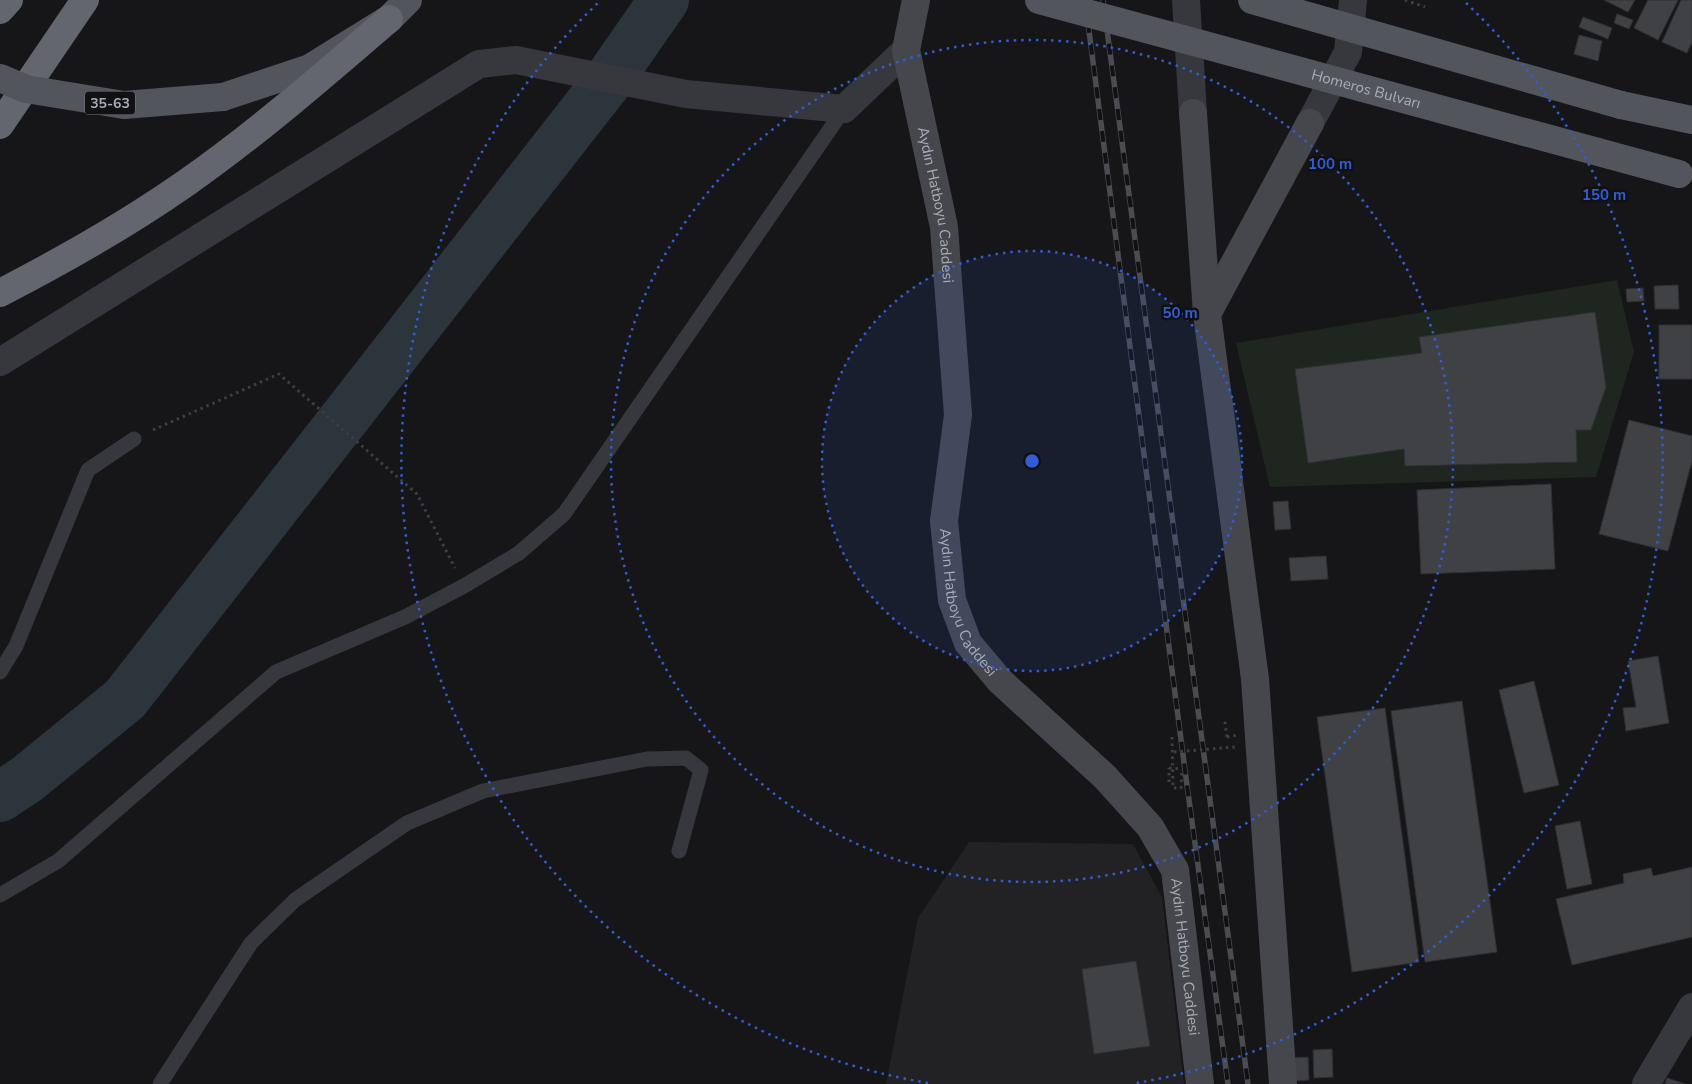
<svg xmlns="http://www.w3.org/2000/svg" width="1692" height="1084" font-family="'Nunito Sans',sans-serif">
	<style>
		.built { fill: #222225 }
		.green { fill: #1e261f }
		.lines { fill: none; stroke-linecap: round; stroke-linejoin: round }
		.river { stroke: #2c353c; stroke-width: 50 }
		.building { fill: #404145; stroke: #303034 }
		.path { stroke: #3d3f44; stroke-width: 3; stroke-dasharray: 2.5 4; stroke-linecap: butt }
		.lane { stroke: #37383d; stroke-width: 15 }
		.street { stroke: #37383d; stroke-width: 28 }
		.secondary { stroke: #45474d; stroke-width: 28 }
		.primary { stroke: #53555c; stroke-width: 28 }
		.highway { stroke: #63666e; stroke-width: 28 }
		.rail-casing { stroke: #4a4c52; stroke-width: 5.5 }
		.rail { stroke: #111113; stroke-width: 4; stroke-dasharray: 11; stroke-linecap: butt }
		.path-bridge { stroke: #3d3f44; stroke-width: 3; stroke-dasharray: 2.5 4; stroke-linecap: butt }
		.primary-bridge { stroke: #53555c; stroke-width: 28 }
		.ring { fill: none; stroke: #325cd3; stroke-width: 2.5; stroke-dasharray: 2.5 5 }
		.labels { text-anchor: middle; stroke-width: 5; stroke-linejoin: round; paint-order: stroke }
		.shield { fill: #111113; stroke: #7b7e86; stroke-width: 1 }
		.shield-label { font-size: 14px; font-weight: bold; fill: #a8adb8 }
		.street-label { font-size: 15px; fill: #a8adb8; stroke: #111113 }
		.centre { fill: #325cd3; stroke: #111113; stroke-width: 2.5 }
		.ring-label { font-size: 15px; text-anchor: middle; font-weight: bold; fill: #325cd3; stroke: #111113; stroke-width: 5; stroke-linejoin: round; paint-order: stroke }
	</style>
	<rect width="100%" height="100%" fill="#161618"/>
	<!-- built -->
	<path class="built" d="M 969,842 L 1133,844 L 1162,897 L 1184,1084 L 886,1084 L 918,918 Z"/>
	<!-- green -->
	<path class="green" d="M 1617,280 L 1634,352 L 1596,477 L 1270,487 L 1236,343 Z"/>
	<g class="lines">
		<!-- river -->
		<path class="river" d="M 0,797 L 27,779 L 125,699 L 607,82 L 664,0"/>
	</g>
	<!-- building -->
	<g class="building">
		<path d="M 1604,0 L 1635,0 L 1628,12 Z"/>
		<path d="M 1648,0 L 1678,0 L 1658,40 L 1634,28 Z"/>
		<path d="M 1681,0 L 1692,0 L 1692,42 L 1687,53 L 1662,42 Z"/>
		<path d="M 1617,14 L 1633,20 L 1629,29 L 1614,23 Z"/>
		<path d="M 1583,17 L 1612,28 L 1608,39 L 1579,27 Z"/>
		<path d="M 1579,35 L 1602,41 L 1598,61 L 1574,54 Z"/>
		<path d="M 1678,285 L 1679,309 L 1655,309 L 1654,286 Z"/>
		<path d="M 1643,288 L 1644,301 L 1627,302 L 1626,289 Z"/>
		<path d="M 1595,312 L 1606,387 L 1591,430 L 1576,430 L 1577,462 L 1405,466 L 1404,449 L 1308,463 L 1295,369 L 1422,353 L 1419,337 Z"/>
		<rect x="1659" y="325" width="33" height="54"/>
		<path d="M 1629,420 L 1692,436 L 1692,461 L 1668,551 L 1599,534 Z"/>
		<path d="M 1551,484 L 1555,569 L 1421,574 L 1417,490 Z"/>
		<path d="M 1288,501 L 1291,529 L 1275,530 L 1273,502 Z"/>
		<path d="M 1326,556 L 1328,579 L 1291,581 L 1289,558 Z"/>
		<path d="M 1658,656 L 1669,723 L 1626,731 L 1623,708 L 1636,707 L 1628,661 Z"/>
		<path d="M 1534,681 L 1559,785 L 1524,793 L 1499,690 Z"/>
		<path d="M 1462,701 L 1497,952 L 1425,962 L 1391,711 Z"/>
		<path d="M 1385,708 L 1419,962 L 1352,972 L 1317,717 Z"/>
		<path d="M 1580,821 L 1592,884 L 1567,889 L 1555,826 Z"/>
		<path d="M 1692,867 L 1692,937 L 1572,965 L 1556,899 L 1624,883 L 1623,874 L 1651,868 L 1653,876 Z"/>
		<path d="M 1136,961 L 1150,1046 L 1094,1054 L 1082,969 Z"/>
		<path d="M 1332,1049 L 1333,1077 L 1314,1078 L 1313,1050 Z"/>
		<path d="M 1308,1057 L 1309,1080 L 1292,1081 L 1291,1058 Z"/>
		<path d="M 1667,1078 L 1685,1084 L 1665,1084 Z"/>
	</g>
	<g class="lines">
		<!-- path -->
		<g class="path">
			<path d="M 1405,0 L 1425,7"/>
			<path d="M 153,430 L 279,374 L 417,494 L 455,568"/>
			<path d="M 1172,737 L 1173,788 L 1181,788 L 1182,769"/>
			<path d="M 1227,737 L 1225,723 L 1230,722"/>
			<path d="M 1169,782 L 1169,768"/>
		</g>
		<!-- lane -->
		<g class="lane">
			<path d="M 0,672 L 16,646 L 88,470 L 134,439"/>
			<path d="M 0,895 L 58,861 L 276,672 L 405,617 L 464,586 L 519,553 L 564,514 L 844,109"/>
			<path d="M 160,1084 L 251,943 L 295,900 L 407,823 L 483,791 L 647,759 L 686,758 L 701,770 L 679,851"/>
		</g>
		<!-- street -->
		<g class="street">
			<path d="M 1186,0 L 1193,113"/>
			<path d="M 1310,123 L 1348,52 L 1353,0"/>
			<path d="M 0,362 L 479,64 L 516,60 L 686,94 L 844,109 L 906,50"/>
			<path d="M 1646,1084 L 1692,1007"/>
		</g>
		<!-- secondary -->
		<g class="secondary">
			<path id="s1" d="M 916,0 L 906,50 L 944,227 L 958,415 L 944,521 L 952,600 L 968,643 L 1000,681 L 1105,777 L 1150,827 L 1175,870 L 1200,1084"/>
			<path d="M 1193,113 L 1207,314 L 1255,679 L 1283,1084"/>
			<path d="M 1207,314 L 1310,123"/>
		</g>
		<!-- primary -->
		<g class="primary">
			<path d="M 223,97 L 310,68 L 389,19 L 408,0"/>
			<path d="M 1621,105 L 1692,120"/>
		</g>
		<!-- highway -->
		<g class="highway">
			<path d="M 0,10 L 9,0"/>
			<path d="M 0,125 L 85,0"/>
			<path d="M 0,293 C 64,260 126,225 186,183 C 257,133 323,76 389,19"/>
		</g>
		<defs>
			<g id="rail">
				<path d="M 1085,0 L 1186,778 L 1228,1084"/>
				<path d="M 1103,0 L 1248,1084"/>
			</g>
		</defs>
		<!-- rail casing -->
		<use href="#rail" class="rail-casing"/>
		<!-- rail -->
		<use href="#rail" class="rail"/>
		<!-- path-bridge -->
		<g class="path-bridge">
			<path d="M 1227,737 L 1238,735"/>
			<path d="M 1174,752 L 1235,747"/>
			<path d="M 1169,768 L 1182,769"/>
		</g>
		<!-- primary-bridge -->
		<g class="primary-bridge">
			<path id="s2" d="M 1039,0 L 1679,174"/>
			<path d="M 1252,0 L 1621,105"/>
			<path d="M 0,78 L 26,89 L 124,105 L 223,97"/>
		</g>
	</g>
	<!-- distance rings -->
	<circle cx="1032" cy="461" r="210" fill="#325cd3" fill-opacity=".12"/>
	<g class="ring">
		<circle cx="1032" cy="461" r="210"/>
		<circle cx="1032" cy="461" r="421"/>
		<path d="M928 1083A631 631 0 0 1 598 3M1466 3A631 631 0 0 1 1136 1083"/>
	</g>
	<g class="labels">
		<!-- shield labels -->
		<rect class="shield" x="85" y="91.5" width="50" height="23" rx="4"/>
		<g class="shield-label">
			<text x="110" y="108">35-63</text>
		</g>
		<!-- street labels -->
		<g class="street-label">
			<text dy="5" stroke="none"><textPath href="#s2" startOffset="339">Homeros Bulvarı</textPath></text>
			<text dy="5" stroke="none"><textPath href="#s1" startOffset="209">Aydın Hatboyu Caddesi</textPath></text>
			<text dy="5" stroke="none"><textPath href="#s1" startOffset="614">Aydın Hatboyu Caddesi</textPath></text>
			<text dy="5" stroke="none"><textPath href="#s1" startOffset="1049">Aydın Hatboyu Caddesi</textPath></text>
		</g>
	</g>
	<circle cx="1032" cy="461" r="8" class="centre"/>
	<g class="ring-label">
		<text x="1330" y="169">100 m</text>
		<text x="1604" y="200">150 m</text>
		<text x="1180" y="318">50 m</text>
	</g>
</svg>
